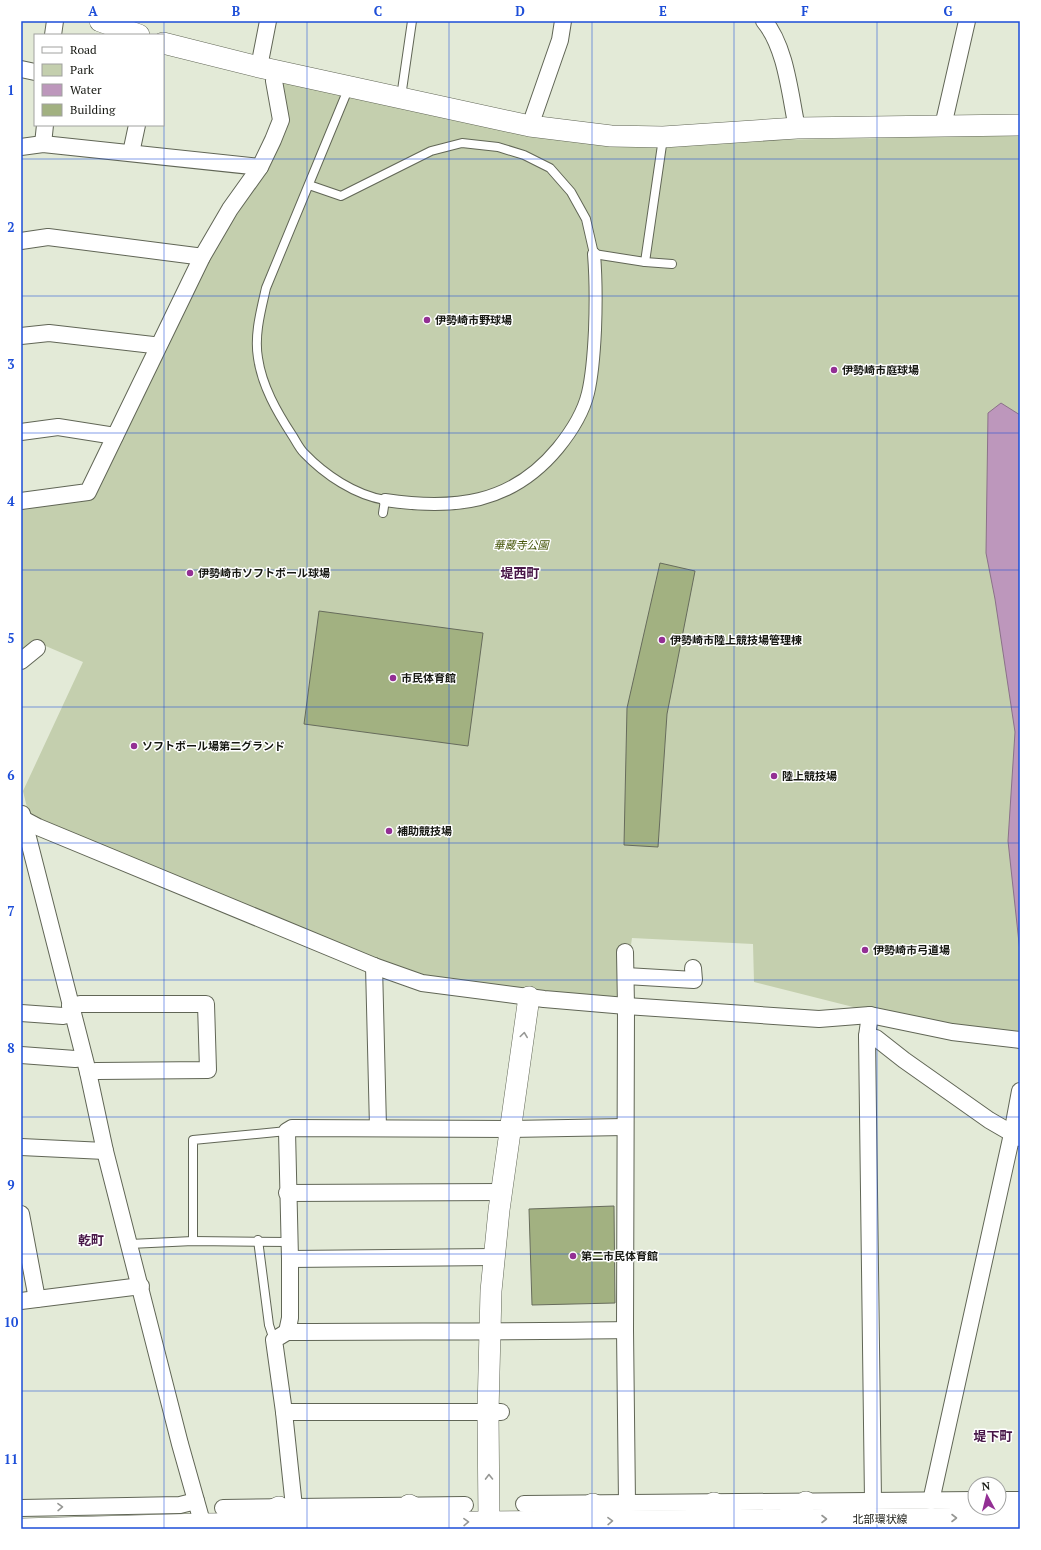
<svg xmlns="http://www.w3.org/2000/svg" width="1041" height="1550" font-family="'PT Serif','Noto Sans JP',serif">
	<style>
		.park { fill: #c4cfae }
		.water { fill: #bd97bc; stroke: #8b7189 }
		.building { fill: #a2b181; stroke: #676c5c }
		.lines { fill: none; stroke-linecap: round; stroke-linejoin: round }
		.service-casing { stroke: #616656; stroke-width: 10 }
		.pedestrian-casing { stroke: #616656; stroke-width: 14 }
		.minor-casing { stroke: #616656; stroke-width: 18 }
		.tertiary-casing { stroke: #616656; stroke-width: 22 }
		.service { stroke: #fff; stroke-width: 8 }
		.pedestrian { stroke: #fff; stroke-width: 12 }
		.minor { stroke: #fff; stroke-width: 16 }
		.tertiary { stroke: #fff; stroke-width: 21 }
		.oneway { stroke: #969794 }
		.grid { fill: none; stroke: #1d4ed8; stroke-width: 1; stroke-opacity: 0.55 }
		.poi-dot { fill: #932f94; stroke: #fff; stroke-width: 1.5 }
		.labels { text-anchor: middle; stroke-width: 3; stroke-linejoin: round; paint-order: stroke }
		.poi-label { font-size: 11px; font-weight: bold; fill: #151711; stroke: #fff; text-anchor: start }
		.park-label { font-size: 11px; font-style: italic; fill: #455509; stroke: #fff }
		.street-label { font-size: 11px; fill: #151711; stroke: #fff }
		.quarter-label { font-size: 13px; font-weight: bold; fill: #481748; stroke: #fff }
		.neatline { fill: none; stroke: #1d4ed8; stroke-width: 1.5 }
		.grid-label { font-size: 13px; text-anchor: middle; font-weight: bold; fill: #1d4ed8 }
	</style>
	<rect width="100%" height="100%" fill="#e3ead7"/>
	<!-- park -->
	<path class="park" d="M 281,80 L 478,124 L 551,139 L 627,142 L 884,138 L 963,133 L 1020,132 L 1020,1037 L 869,1011 L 754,982 L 753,944 L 632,938 L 623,999 L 519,990 L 415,976 L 30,820 L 23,791 L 83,662 L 41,644 L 21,654 L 21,507 L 93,497 L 188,293 L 249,195 L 287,122 Z"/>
	<!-- water -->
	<path class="water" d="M 1001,403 L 1020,415 L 1020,952 L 1008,841 L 1015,732 L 995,599 L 986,553 L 988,413 Z"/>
	<!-- building -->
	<g class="building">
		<path d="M 660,563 L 695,571 L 667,714 L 658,847 L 624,845 L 627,708 Z"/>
		<path d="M 319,611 L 483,633 L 468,746 L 304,724 Z"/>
		<path d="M 614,1206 L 615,1303 L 532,1305 L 529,1209 Z"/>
	</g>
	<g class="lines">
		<defs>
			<g id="service">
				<path d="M 349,87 L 266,288 C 261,310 254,335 258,358 C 262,386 277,412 292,435 C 296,441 299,448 304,453 C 325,475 355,495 385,500 L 383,513"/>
				<path d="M 401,97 L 412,21"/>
				<path d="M 309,185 L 341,196 L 431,151 L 462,143 L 498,147 L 524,155 L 550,168 L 571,192 L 586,219 L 594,254 L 645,262 L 672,264"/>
				<path d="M 645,262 L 663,138"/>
				<path d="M 258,1240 L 269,1325 L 274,1340"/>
				<path d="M 193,1241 L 193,1140 L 287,1131"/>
				<path d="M 130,1244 L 193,1241 L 290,1242"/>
			</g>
			<path id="pedestrian" d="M 385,500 C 453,510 511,505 558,448 C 571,432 583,414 588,393 C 593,372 594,351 595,330 C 596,304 596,279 594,254"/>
			<g id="minor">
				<path d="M 764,21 C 786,47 790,95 797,128"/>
				<path d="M 53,35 L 55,21"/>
				<path d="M 259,67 L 268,21"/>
				<path d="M 21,69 L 35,72"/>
				<path d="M 530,126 L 560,40 L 563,21"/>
				<path d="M 943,126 L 967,21"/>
				<path d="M 43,144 L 45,125"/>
				<path d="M 21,147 L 43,144 L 260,167"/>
				<path d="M 131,153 L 137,125"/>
				<path d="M 21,241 L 48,237 L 196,256 L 202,257"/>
				<path d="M 21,336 L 49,333 L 153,345 L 157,347"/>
				<path d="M 21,432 L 58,427 L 115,436"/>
				<path d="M 21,501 L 88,492 L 202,257 L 230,209 L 260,167 L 273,140 L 281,120 L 274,81 L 276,71"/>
				<path d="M 21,661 L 37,648"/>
				<path d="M 22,814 L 88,1072 L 105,1151 L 180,1444 L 204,1529"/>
				<path d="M 21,818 L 38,827 L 374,966 L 422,983 L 544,999 L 626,1006 L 819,1019 L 870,1015 L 952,1032 L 1020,1040"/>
				<path d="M 625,952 L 626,1006 L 625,1330 L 627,1503"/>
				<path d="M 374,966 L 378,1127"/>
				<path d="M 626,976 L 694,980 L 693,968"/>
				<path d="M 70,1006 L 80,1004 L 206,1004 L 208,1070 L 97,1071 L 88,1072"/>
				<path d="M 21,1013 L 63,1016 L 72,1014"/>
				<path d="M 870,1015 L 867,1036 L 873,1501"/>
				<path d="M 867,1036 L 876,1038 L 904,1060 L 989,1120 L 1020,1138"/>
				<path d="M 21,1055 L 75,1059 L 84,1058"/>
				<path d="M 21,1147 L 105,1151"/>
				<path d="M 287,1193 L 502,1192"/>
				<path d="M 21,1214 L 37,1299"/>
				<path d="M 290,1259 L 494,1257"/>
				<path d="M 21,1301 L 141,1286"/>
				<path d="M 287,1332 L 290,1318 L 290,1259 L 287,1131 L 292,1128 L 510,1129 L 625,1127"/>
				<path d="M 284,1412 L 501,1412"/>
				<path d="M 999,1500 L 1020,1500"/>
				<path d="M 931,1501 L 1012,1134 L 1020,1091"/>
				<path d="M 524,1504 L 975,1500"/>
				<path d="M 294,1507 L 284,1412 L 274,1340 L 287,1332 C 400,1331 513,1332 625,1330"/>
				<path d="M 21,1508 L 180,1505 L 196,1501"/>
				<path d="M 223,1508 L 465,1505"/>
			</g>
			<g id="tertiary">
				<path d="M 100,21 L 139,35"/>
				<path d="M 163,43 L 259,67 L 530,126 L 611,136 L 663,137 L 797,128 L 1020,125"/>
				<path d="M 714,1503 L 737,1520"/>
				<path d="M 409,1505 L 438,1521"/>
				<path d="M 564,1520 L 593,1504"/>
				<path d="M 784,1520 L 806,1502"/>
				<path d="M 250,1521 L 279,1507"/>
				<path d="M 21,1529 L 203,1524 L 1020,1518"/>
				<path d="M 492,1529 L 489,1522 L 488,1412 L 491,1291 L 499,1210 L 529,997"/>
			</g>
		</defs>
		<!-- service casing -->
		<use href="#service" class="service-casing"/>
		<!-- pedestrian casing -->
		<use href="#pedestrian" class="pedestrian-casing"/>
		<!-- minor casing -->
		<use href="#minor" class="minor-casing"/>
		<!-- tertiary casing -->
		<use href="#tertiary" class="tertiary-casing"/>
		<!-- service -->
		<use href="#service" class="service"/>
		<!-- pedestrian -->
		<use href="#pedestrian" class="pedestrian"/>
		<!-- minor -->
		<use href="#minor" class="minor"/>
		<!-- tertiary -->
		<use href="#tertiary" class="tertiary"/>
	</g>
	<!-- one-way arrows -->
	<defs><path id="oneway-chevron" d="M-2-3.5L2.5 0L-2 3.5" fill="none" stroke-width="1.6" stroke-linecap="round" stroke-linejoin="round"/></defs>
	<g class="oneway">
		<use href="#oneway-chevron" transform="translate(524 1035) rotate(-82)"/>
		<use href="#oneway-chevron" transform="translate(489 1477) rotate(-91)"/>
		<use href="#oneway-chevron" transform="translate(60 1507) rotate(-1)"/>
		<use href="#oneway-chevron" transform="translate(954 1518)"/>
		<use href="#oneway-chevron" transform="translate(824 1519)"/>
		<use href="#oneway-chevron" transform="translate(610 1521) rotate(-1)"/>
		<use href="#oneway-chevron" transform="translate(466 1522) rotate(-1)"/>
	</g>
	<!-- grid -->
	<path class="grid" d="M 164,21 L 164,1529M 307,21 L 307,1529M 449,21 L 449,1529M 592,21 L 592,1529M 734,21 L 734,1529M 877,21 L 877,1529M 21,159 L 1020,159M 21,296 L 1020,296M 21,433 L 1020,433M 21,570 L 1020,570M 21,707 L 1020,707M 21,843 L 1020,843M 21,980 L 1020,980M 21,1117 L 1020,1117M 21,1254 L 1020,1254M 21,1391 L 1020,1391"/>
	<!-- markers -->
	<g class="poi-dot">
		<circle cx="427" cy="320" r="4"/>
		<circle cx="834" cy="370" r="4"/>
		<circle cx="190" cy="573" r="4"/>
		<circle cx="662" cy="640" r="4"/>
		<circle cx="393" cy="678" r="4"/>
		<circle cx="134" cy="746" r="4"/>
		<circle cx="774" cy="776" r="4"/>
		<circle cx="389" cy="831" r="4"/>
		<circle cx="865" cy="950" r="4"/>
		<circle cx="573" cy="1256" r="4"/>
	</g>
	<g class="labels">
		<!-- poi labels -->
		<g class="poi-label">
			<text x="435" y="324">伊勢崎市野球場</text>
			<text x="842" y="374">伊勢崎市庭球場</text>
			<text x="198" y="577">伊勢崎市ソフトボール球場</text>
			<text x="670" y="644">伊勢崎市陸上競技場管理棟</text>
			<text x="401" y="682">市民体育館</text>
			<text x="142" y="750">ソフトボール場第二グランド</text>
			<text x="782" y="780">陸上競技場</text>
			<text x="397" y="835">補助競技場</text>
			<text x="873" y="954">伊勢崎市弓道場</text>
			<text x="581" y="1260">第二市民体育館</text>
		</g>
		<!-- park labels -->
		<g class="park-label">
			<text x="521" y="549">華蔵寺公園</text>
		</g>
		<!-- street labels -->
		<g class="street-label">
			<text x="880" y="1523">北部環状線</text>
		</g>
		<!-- quarter labels -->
		<g class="quarter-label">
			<text x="520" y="578">堤西町</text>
			<text x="91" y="1245">乾町</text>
			<text x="993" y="1441">堤下町</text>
		</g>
	</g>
	<!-- border -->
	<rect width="1041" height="1550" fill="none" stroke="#ffffff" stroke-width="44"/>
	<!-- legend -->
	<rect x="34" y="34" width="130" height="92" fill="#ffffff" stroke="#a1a2a0"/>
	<rect x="42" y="47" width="20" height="6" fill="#ffffff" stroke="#a1a2a0"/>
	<text x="70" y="54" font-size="12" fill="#151711">Road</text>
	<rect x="42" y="64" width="20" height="12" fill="#c4cfae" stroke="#a1a2a0"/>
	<text x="70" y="74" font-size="12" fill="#151711">Park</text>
	<rect x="42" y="84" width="20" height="12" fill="#bd97bc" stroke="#a1a2a0"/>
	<text x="70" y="94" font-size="12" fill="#151711">Water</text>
	<rect x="42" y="104" width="20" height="12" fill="#a2b181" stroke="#a1a2a0"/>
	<text x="70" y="114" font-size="12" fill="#151711">Building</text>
	<!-- north arrow -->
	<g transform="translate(987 1496) rotate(353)"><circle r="19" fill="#ffffff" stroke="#a1a2a0"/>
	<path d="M0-3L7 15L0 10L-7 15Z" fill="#932f94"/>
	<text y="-6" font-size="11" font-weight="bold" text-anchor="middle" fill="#151711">N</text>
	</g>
	<rect x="22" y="22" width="997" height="1506" class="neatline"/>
	<g class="grid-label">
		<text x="93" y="16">A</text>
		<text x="236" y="16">B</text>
		<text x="378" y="16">C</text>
		<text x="520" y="16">D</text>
		<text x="663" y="16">E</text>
		<text x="805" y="16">F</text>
		<text x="948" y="16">G</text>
		<text x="11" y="95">1</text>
		<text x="11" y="232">2</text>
		<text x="11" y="369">3</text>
		<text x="11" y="506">4</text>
		<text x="11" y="643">5</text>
		<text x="11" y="780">6</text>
		<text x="11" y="916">7</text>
		<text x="11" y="1053">8</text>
		<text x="11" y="1190">9</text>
		<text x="11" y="1327">10</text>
		<text x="11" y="1464">11</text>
	</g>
</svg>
